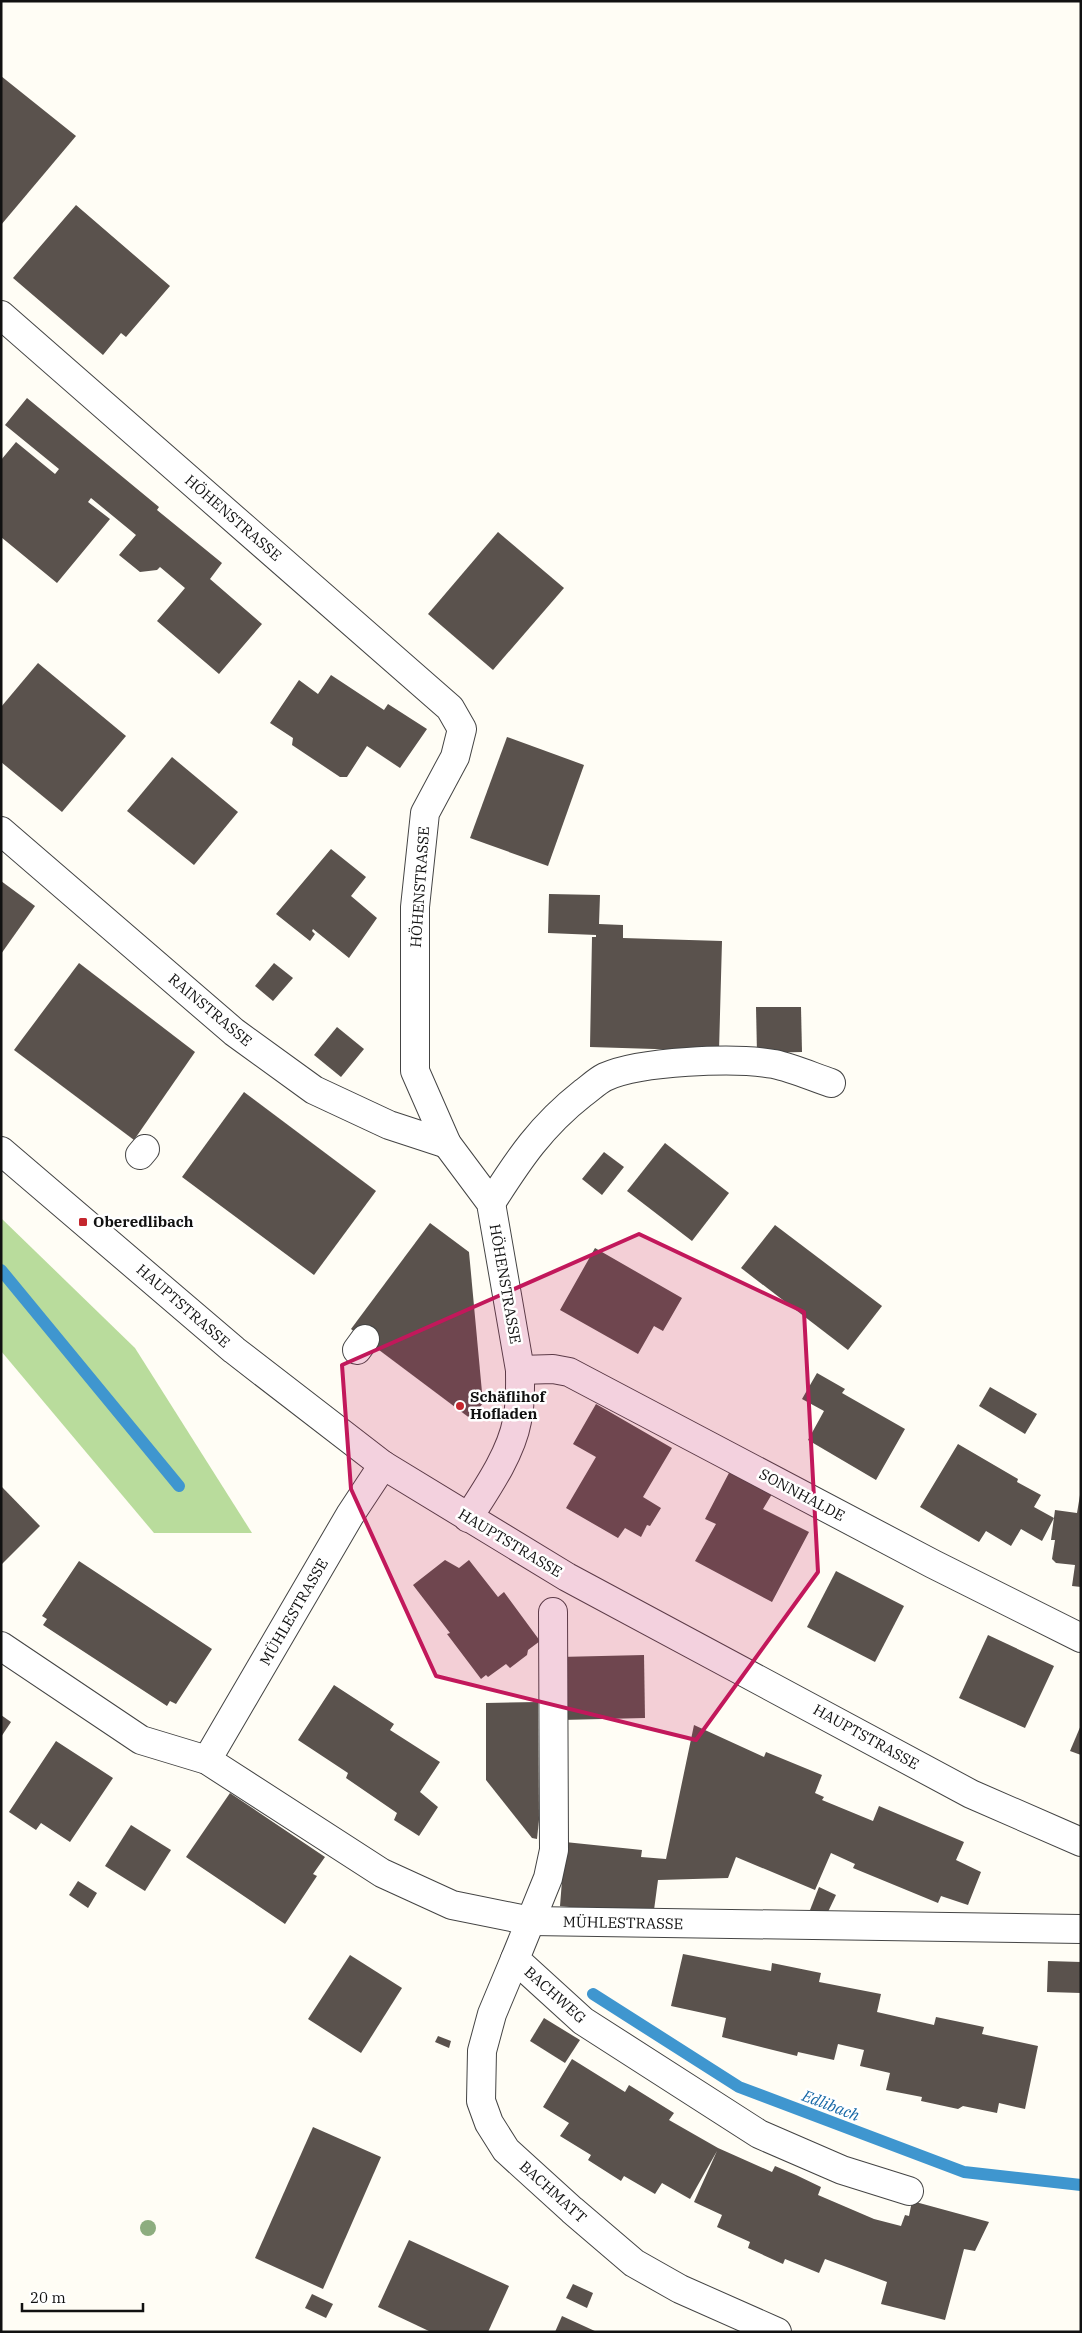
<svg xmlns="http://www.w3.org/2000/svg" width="1082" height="2333" font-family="'IBM Plex Serif',serif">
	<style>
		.forest { fill: #b9dc9c }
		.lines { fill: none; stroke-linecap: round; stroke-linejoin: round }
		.stream { stroke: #3f96cf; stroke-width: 12 }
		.building { fill: #5a524d }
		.minor-casing { stroke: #444; stroke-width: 30 }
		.minor { stroke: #fff; stroke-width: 28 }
		.tree { fill: #8dad7f }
		.marked { fill: #c2185b; fill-opacity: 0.2; stroke: #c2185b; stroke-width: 4; stroke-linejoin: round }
		.poi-dot { fill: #c4262e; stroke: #fff; stroke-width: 2 }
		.labels { text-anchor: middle; stroke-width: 5; stroke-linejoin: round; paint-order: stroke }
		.street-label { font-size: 15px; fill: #111; stroke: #fff }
		.poi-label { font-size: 15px; font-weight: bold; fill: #111; stroke: #fff; text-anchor: start }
		.water-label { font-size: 16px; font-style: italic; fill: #1768a6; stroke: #fff }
	</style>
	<rect width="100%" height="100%" fill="#fffdf5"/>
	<!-- forest -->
	<path class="forest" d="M 1,1218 L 135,1348 L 252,1533 L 154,1533 L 1,1351 Z"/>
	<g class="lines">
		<!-- stream -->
		<g class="stream">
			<path d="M 1,1270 L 179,1486"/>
			<path d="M 593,1994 L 739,2087 L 964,2172 L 1081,2185"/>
		</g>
	</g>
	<!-- building -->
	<g class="building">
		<path d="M 1,76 L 76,136 L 1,225 Z"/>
		<path d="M 76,205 L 170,286 L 126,337 L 121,333 L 103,355 L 13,278 Z"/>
		<path d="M 27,398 L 159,507 L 157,510 L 222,563 L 210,579 L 262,624 L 219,674 L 157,621 L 185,588 L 160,567 L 157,570 L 140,572 L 119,555 L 136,535 L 91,498 L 88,502 L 110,519 L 57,583 L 1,537 L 1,460 L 16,442 L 55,474 L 59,469 L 5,425 Z"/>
		<path d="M 498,532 L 564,588 L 493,670 L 428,614 Z"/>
		<path d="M 38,663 L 126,736 L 62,812 L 1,762 L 1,707 Z"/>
		<path d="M 331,675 L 384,710 L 388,704 L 427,729 L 400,768 L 367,746 L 347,777 L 340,777 L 292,745 L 293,738 L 270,723 L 299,680 L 318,694 Z"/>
		<path d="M 507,737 L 584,765 L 548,866 L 470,838 Z"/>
		<path d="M 172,757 L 238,812 L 194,865 L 127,811 Z"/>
		<path d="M 331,849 L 366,877 L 351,896 L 377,918 L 349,958 L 313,929 L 312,931 L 315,934 L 310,941 L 276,914 Z"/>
		<path d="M 1,881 L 35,906 L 1,954 Z"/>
		<path d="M 549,894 L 600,895 L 599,924 L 623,925 L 623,938 L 722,941 L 719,1051 L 590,1047 L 592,937 L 596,937 L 596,935 L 548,933 Z"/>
		<path d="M 79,963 L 195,1052 L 134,1140 L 14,1050 Z"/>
		<path d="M 274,963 L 293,978 L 273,1001 L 255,986 Z"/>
		<path d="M 756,1007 L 801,1007 L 802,1052 L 757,1053 Z"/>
		<path d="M 337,1027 L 364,1049 L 341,1077 L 314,1055 Z"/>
		<path d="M 244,1092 L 376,1191 L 314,1275 L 182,1177 Z"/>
		<path d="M 665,1143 L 729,1193 L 692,1241 L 627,1191 Z"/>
		<path d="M 604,1152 L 624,1167 L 602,1195 L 582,1179 Z"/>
		<path d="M 430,1223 L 469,1252 L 483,1403 L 471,1419 L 351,1329 Z"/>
		<path d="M 775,1225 L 882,1306 L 848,1350 L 741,1268 Z"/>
		<path d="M 595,1248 L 682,1298 L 663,1331 L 654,1326 L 638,1354 L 560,1310 Z"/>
		<path d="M 817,1373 L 845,1389 L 842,1393 L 905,1429 L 876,1480 L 808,1440 L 824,1411 L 802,1399 Z"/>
		<path d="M 990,1387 L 1037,1414 L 1025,1434 L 979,1406 Z"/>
		<path d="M 596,1404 L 672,1448 L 643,1497 L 661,1508 L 650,1526 L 647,1525 L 641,1537 L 625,1528 L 618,1538 L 566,1508 L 596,1457 L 573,1444 Z"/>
		<path d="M 958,1444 L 1018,1479 L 1017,1482 L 1041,1495 L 1034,1507 L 1054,1518 L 1042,1541 L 1021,1529 L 1011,1546 L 986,1531 L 979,1542 L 920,1507 Z"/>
		<path d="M 730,1471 L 772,1494 L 763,1509 L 809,1532 L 772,1602 L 695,1561 L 716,1524 L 705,1519 Z"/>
		<path d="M 1,1486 L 40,1526 L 1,1565 Z"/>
		<path d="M 1080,1495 L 1081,1496 L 1081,1587 L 1072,1586 L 1075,1565 L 1056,1563 L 1052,1559 L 1055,1540 L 1051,1540 L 1055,1510 L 1077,1513 Z"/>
		<path d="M 445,1560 L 459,1568 L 469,1560 L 498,1597 L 504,1592 L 540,1641 L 528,1650 L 527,1655 L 510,1668 L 506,1664 L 488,1677 L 486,1675 L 481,1679 L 447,1634 L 450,1633 L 413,1585 Z"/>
		<path d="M 79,1561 L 212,1649 L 176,1704 L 170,1701 L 167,1706 L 43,1625 L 47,1619 L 42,1616 Z"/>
		<path d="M 836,1571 L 904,1606 L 875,1662 L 807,1627 Z"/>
		<path d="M 988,1635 L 1054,1666 L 1025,1728 L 959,1698 Z"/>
		<path d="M 644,1655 L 645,1718 L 561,1720 L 559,1657 Z"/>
		<path d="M 334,1685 L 394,1724 L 390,1730 L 440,1762 L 420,1792 L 438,1807 L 419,1836 L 394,1820 L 397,1813 L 346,1778 L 348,1773 L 298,1740 Z"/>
		<path d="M 538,1702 L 539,1820 L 537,1839 L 532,1838 L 486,1780 L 486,1703 Z"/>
		<path d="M 1,1715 L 11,1722 L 1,1737 Z"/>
		<path d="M 694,1725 L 764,1757 L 766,1752 L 822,1775 L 815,1793 L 824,1797 L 822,1800 L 873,1821 L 879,1806 L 964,1842 L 956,1860 L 981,1872 L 968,1905 L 941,1896 L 938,1903 L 853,1868 L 855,1864 L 831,1853 L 815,1890 L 736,1857 L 728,1878 L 658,1880 L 654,1910 L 635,1908 L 635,1914 L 560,1906 L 565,1842 L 642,1850 L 641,1857 L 666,1859 Z"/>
		<path d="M 1081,1725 L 1081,1755 L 1070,1751 Z"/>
		<path d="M 56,1741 L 113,1778 L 70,1842 L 41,1823 L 36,1830 L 9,1812 Z"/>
		<path d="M 230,1793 L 325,1857 L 313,1874 L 317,1876 L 285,1924 L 186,1857 Z"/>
		<path d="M 131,1825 L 171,1850 L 145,1891 L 105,1866 Z"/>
		<path d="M 78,1881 L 97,1893 L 88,1908 L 69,1895 Z"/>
		<path d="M 819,1887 L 836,1895 L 827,1914 L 810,1910 Z"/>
		<path d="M 683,1954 L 771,1971 L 772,1963 L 821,1973 L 819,1982 L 881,1994 L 877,2012 L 934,2025 L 936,2017 L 984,2027 L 982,2034 L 1038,2046 L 1025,2109 L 999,2103 L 997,2113 L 963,2106 L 958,2109 L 921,2101 L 922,2097 L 886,2090 L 890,2073 L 860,2066 L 864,2050 L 838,2044 L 834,2060 L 798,2052 L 797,2056 L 722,2037 L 726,2018 L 671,2006 Z"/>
		<path d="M 350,1955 L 402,1988 L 361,2053 L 308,2019 Z"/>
		<path d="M 1048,1961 L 1081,1962 L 1081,1993 L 1047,1992 Z"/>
		<path d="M 544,2018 L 580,2040 L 565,2063 L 530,2041 Z"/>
		<path d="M 438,2036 L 451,2041 L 449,2048 L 435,2042 Z"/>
		<path d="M 572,2059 L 625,2092 L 629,2085 L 674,2113 L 669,2120 L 718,2148 L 772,2172 L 775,2166 L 796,2175 L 821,2187 L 818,2195 L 874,2219 L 901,2226 L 905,2215 L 909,2216 L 912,2201 L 989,2222 L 975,2251 L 964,2249 L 945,2320 L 881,2304 L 887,2282 L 825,2259 L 819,2273 L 785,2259 L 783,2264 L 748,2248 L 750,2242 L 717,2227 L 722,2215 L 694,2202 L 717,2151 L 690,2199 L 662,2183 L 655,2194 L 624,2176 L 621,2181 L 588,2160 L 591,2155 L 560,2136 L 569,2123 L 543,2107 Z"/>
		<path d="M 313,2127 L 381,2157 L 323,2289 L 255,2258 Z"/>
		<path d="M 409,2240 L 509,2286 L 488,2332 L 431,2332 L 378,2307 Z"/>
		<path d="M 573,2284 L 593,2293 L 587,2308 L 566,2298 Z"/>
		<path d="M 312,2294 L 333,2304 L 326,2318 L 305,2308 Z"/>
		<path d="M 562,2316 L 597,2332 L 555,2332 Z"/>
	</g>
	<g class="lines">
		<defs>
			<g id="minor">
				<path d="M 1,315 L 450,708 L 462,729 L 455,757 L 425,813 L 415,907 L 415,1071 L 447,1144 L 491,1203 L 520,1370 C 520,1387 521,1404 517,1421 C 511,1454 486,1490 468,1518"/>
				<path d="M 1,831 L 234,1032 L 314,1090 L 389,1125 L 447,1144"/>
				<path d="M 1,1151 L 234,1350 L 383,1465 L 567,1577 L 971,1794 L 1081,1842"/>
				<path d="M 140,1155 L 145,1149"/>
				<path d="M 491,1203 C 519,1159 541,1126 583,1093 C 590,1088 597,1081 605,1077 C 640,1061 734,1057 774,1064 C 793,1068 813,1077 831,1083"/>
				<path d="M 357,1350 L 365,1339"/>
				<path d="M 520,1370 L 553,1369 L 569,1372 L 933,1564 L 1081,1638"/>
				<path d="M 553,1612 L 554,1850 L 548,1878 L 515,1959 L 583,2021 L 759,2134 L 842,2170 L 909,2191"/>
				<path d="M 1,1646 L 141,1740 L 207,1760 L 382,1873 L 452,1905 L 531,1921 L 1081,1929"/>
				<path d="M 207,1760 L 350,1515 L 383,1465"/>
				<path d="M 515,1959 L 492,2014 L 482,2051 L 481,2101 L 489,2123 L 506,2150 L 572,2210 L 634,2263 L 680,2289 L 777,2332"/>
			</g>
		</defs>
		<!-- minor casing -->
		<use href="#minor" class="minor-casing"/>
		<!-- minor -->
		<use href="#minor" class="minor"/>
	</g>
	<!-- trees -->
	<circle class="tree" cx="148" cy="2228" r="8"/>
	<!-- marked area -->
	<path class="marked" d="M 639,1234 L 804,1312 L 818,1572 L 696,1740 L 436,1676 L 351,1489 L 342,1365 Z"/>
	<!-- markers -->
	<g class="poi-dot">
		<rect x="78" y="1217" width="10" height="10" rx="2.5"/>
		<circle cx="460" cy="1406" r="5"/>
	</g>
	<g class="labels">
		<!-- street labels -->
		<g class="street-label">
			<text transform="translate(233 518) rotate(41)" y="5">HÖHENSTRASSE</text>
			<text transform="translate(420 887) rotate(-86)" y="5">HÖHENSTRASSE</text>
			<text transform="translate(210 1010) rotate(40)" y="5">RAINSTRASSE</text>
			<text transform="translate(505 1284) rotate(80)" y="5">HÖHENSTRASSE</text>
			<text transform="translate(183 1306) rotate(41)" y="5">HAUPTSTRASSE</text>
			<text transform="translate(802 1495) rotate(28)" y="5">SONNHALDE</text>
			<text transform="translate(510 1543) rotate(31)" y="5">HAUPTSTRASSE</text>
			<text transform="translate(294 1612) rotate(-60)" y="5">MÜHLESTRASSE</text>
			<text transform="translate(866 1737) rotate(29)" y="5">HAUPTSTRASSE</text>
			<text transform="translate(623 1923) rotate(1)" y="5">MÜHLESTRASSE</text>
			<text transform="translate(555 1995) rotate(42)" y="5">BACHWEG</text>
			<text transform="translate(553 2192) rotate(42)" y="5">BACHMATT</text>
		</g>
		<!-- poi labels -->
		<g class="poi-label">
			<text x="93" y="1227">Oberedlibach</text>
			<text x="470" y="1402">Schäflihof<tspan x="470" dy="17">Hofladen</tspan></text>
		</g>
		<!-- water labels -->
		<g class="water-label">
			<text transform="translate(831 2105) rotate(21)" y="6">Edlibach</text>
		</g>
	</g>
	<!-- border -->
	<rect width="1082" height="2333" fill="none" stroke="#111111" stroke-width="5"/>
	<!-- scale -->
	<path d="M22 2303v8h121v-8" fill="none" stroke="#111111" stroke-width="2.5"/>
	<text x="30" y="2303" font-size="15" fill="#111111" stroke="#ffffff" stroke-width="4" paint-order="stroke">20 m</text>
</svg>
